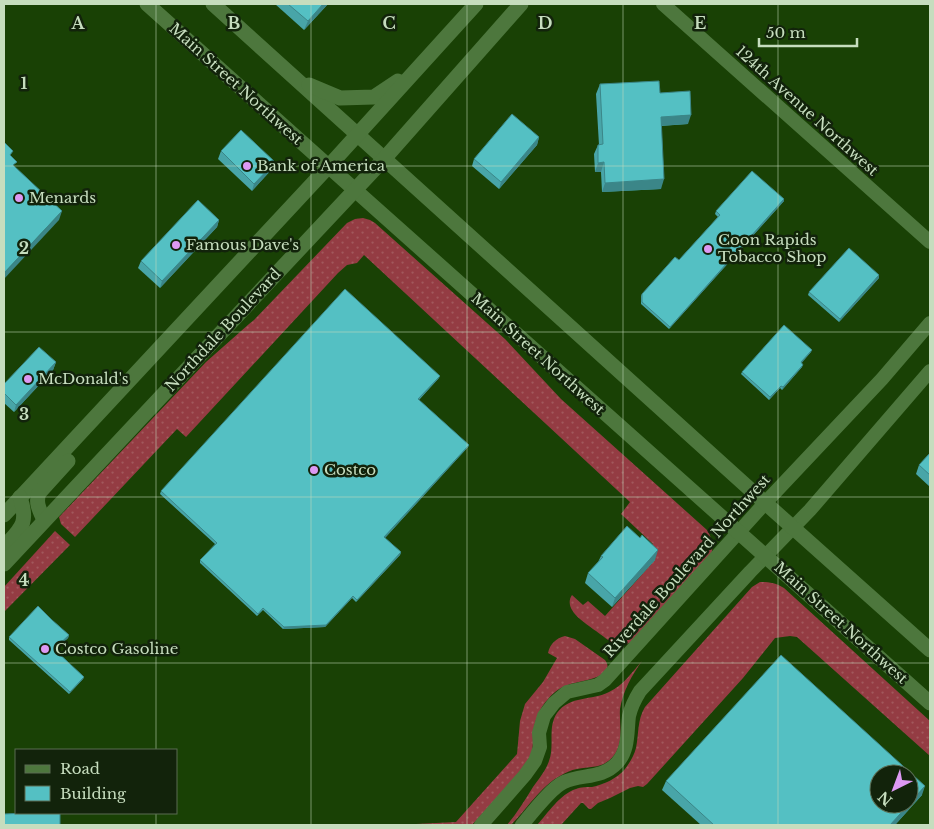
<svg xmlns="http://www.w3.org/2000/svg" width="934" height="829" font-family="'Libre Baskerville',serif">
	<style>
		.grass { fill: url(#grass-dots) }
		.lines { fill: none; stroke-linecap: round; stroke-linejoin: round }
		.street { stroke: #4d773d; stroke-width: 14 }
		.secondary { stroke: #4d773d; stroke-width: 15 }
		.wall { fill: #48a5a8 }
		.shaded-wall { fill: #3b8688 }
		.building { fill: #54c0c3; stroke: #3b8688 }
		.grid { fill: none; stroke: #c6ddbe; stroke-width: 1; stroke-opacity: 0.55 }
		.poi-dot { fill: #dd99f3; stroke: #12230b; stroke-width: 2 }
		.labels { text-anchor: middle; stroke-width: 5; stroke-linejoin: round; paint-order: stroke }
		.street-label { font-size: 15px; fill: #c6ddbe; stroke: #12230b }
		.poi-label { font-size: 15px; fill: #c6ddbe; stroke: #12230b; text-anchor: start }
		.grid-label { font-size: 16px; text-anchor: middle; font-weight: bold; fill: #c6ddbe; stroke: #12230b; stroke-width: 5; stroke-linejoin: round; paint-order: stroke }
	</style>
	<defs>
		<pattern id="grass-dots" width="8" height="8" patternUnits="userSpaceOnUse" patternTransform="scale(1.25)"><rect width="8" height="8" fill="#943c43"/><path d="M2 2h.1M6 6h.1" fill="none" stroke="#a2585c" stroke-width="1.8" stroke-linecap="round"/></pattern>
	</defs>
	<rect width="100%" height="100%" fill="#194105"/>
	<!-- grass -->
	<g class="grass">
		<path d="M 363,218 L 370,220 L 375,223 L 505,339 L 561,399 L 707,530 C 712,538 714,545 711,555 L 632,642 C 627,644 622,646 616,644 C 609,642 602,635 596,631 C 587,624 562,610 572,595 L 583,605 L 588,601 L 605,616 L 654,561 L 646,552 L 653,544 L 621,514 L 630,502 L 364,255 L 357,263 L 347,265 L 338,273 L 186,437 L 177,429 L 75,537 L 61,524 L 59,517 L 61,515 L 206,362 L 249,324 L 254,320 L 347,223 L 355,219 Z"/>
		<path d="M 55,531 L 70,545 L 4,612 L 4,587 Z"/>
		<path d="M 760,582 C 769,582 776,583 784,588 L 930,721 L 930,756 L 797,637 L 790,636 L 775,638 L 743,678 L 647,784 L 643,787 L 638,786 L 630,788 L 610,798 L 598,803 L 591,809 L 589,809 L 583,803 L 581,803 L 561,825 L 537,825 C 548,813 560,794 576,789 C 581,787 587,787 592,787 C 603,785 618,778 625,769 C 630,762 634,756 636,748 C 639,734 637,720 645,707 L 752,587 Z"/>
		<path d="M 565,636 L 575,639 L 605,660 C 618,678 578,681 568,685 C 561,687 554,692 549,698 C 539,708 534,722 533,736 C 533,743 533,752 530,758 C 524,769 514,779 506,788 C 494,801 483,813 472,825 L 396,825 L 456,822 L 517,754 L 520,721 L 525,704 L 543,682 L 557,658 L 548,653 C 550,644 556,638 565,636 Z"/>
		<path d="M 642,661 C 632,675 623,691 620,709 C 619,724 624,740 615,754 C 604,769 593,766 577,769 C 571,770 565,773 560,776 C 541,786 526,810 511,825 L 507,825 C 517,813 525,800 533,787 C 539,779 546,770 549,761 C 555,745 547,728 557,713 C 570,695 592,701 609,692 C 623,686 633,671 642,661 Z"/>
	</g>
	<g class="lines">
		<!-- street -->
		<g class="street">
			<path d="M 663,4 L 930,242"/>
			<path d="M 481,825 L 525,775 L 535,761 L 540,747 L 539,733 L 544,716 L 554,703 L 567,692 L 598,685 L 605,680 L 765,503 L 882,379 L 930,323"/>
			<path d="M 522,825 C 531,814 552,787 564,782 C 582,774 602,779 617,763 C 629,750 627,732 629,716 C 631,707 635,699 640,691 L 750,572 L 810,510 L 930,371"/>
		</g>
		<!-- secondary -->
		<g class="secondary">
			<path d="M 147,4 L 355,190 L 930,703"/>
			<path d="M 213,4 L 753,492 L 930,650"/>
			<path d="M 309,85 L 340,98 L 374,97 L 398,81"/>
			<path d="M 4,515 L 328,167 L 476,4"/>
			<path d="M 44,520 C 40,511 35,503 39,493 L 68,461"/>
			<path d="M 4,547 C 21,528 29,524 20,497"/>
			<path d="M 4,564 L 384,159 L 521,4"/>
		</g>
	</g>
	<!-- wall -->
	<g class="wall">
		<path d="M 275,4 L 328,4 L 304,30 Z"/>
		<path d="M 600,84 L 660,93 L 688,124 L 661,126 L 661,189 L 602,192 L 601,172 L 595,172 L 594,154 L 598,145 L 599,145 L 596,94 Z"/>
		<path d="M 539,137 L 537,145 L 499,189 L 472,166 L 474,159 Z"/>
		<path d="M 221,151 L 275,162 L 272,169 L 252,191 L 218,159 Z"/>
		<path d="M 784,199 L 784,201 L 669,329 L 641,304 L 641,296 L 642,294 L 679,260 L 718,217 L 715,214 L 716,211 Z"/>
		<path d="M 219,220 L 217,227 L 160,288 L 138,268 L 141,261 Z"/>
		<path d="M 879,278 L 839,322 L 808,295 L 809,292 Z"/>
		<path d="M 811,352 L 801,363 L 802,367 L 782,390 L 780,388 L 769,400 L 741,374 L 742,372 Z"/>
		<path d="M 56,362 L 53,370 L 14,412 L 4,403 L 4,384 Z"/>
		<path d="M 439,378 L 419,400 L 469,445 L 468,447 L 385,538 L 401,552 L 400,555 L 356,602 L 352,598 L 325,627 L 283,629 L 263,610 L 257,616 L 200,563 L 200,560 L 215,544 L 160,494 L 161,491 Z"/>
		<path d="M 930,453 L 930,487 L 916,474 L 919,465 Z"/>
		<path d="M 601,556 L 655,560 L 612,607 L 585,583 L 588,573 L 598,562 Z"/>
		<path d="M 52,620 L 69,635 L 68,638 L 55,650 L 84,677 L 83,679 L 69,694 L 9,640 L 9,637 Z"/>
		<path d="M 666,781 L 922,795 L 895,825 L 701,825 L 662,790 Z"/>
	</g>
	<!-- shaded-wall -->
	<g class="shaded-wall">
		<path d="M 323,4 L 328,4 L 304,30 L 308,21 Z"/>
		<path d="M 691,115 L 688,124 L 657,126 L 661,117 Z"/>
		<path d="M 539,137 L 537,145 L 499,189 L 501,182 Z"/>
		<path d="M 275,162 L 272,169 L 252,191 L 254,184 Z"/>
		<path d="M 604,162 L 601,172 L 595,172 L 598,163 Z"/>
		<path d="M 664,179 L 661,189 L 602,192 L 605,183 Z"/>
		<path d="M 784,199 L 784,201 L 669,329 L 670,327 Z"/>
		<path d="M 62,211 L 59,220 L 4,279 L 4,273 Z"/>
		<path d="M 219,220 L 217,227 L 160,288 L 162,281 Z"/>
		<path d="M 879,275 L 879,278 L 839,322 L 840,319 Z"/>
		<path d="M 812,350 L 811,352 L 800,365 L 801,362 Z"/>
		<path d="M 56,362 L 53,370 L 14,412 L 16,405 Z"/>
		<path d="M 803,365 L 802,367 L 782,390 L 783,387 Z"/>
		<path d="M 440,376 L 439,378 L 417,401 L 418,399 Z"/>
		<path d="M 781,386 L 780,388 L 769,400 L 770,397 Z"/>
		<path d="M 469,445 L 468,447 L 383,540 L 384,537 Z"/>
		<path d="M 658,550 L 655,560 L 612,607 L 615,598 Z"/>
		<path d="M 401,552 L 400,555 L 356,602 L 357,600 Z"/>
		<path d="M 353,596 L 352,598 L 325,627 L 283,629 L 284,627 Z"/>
		<path d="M 69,635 L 68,638 L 53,652 L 54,649 Z"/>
		<path d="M 84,677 L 83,679 L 69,694 L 70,692 Z"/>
		<path d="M 925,786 L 922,795 L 895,825 L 890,825 Z"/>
	</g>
	<!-- building -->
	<g class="building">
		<path d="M 288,4 L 323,4 L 308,21 Z"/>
		<path d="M 659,81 L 660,93 L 690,91 L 691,115 L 661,117 L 664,179 L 605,183 L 604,162 L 598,163 L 598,145 L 603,144 L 600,84 Z"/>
		<path d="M 512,114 L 539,137 L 501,182 L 474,159 Z"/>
		<path d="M 241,130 L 275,162 L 254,184 L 221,151 Z"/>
		<path d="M 4,142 L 13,151 L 10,155 L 17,162 L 13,165 L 62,211 L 4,273 Z"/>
		<path d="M 752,171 L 784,199 L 670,327 L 642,302 L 642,294 L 675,257 L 679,260 L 720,215 L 716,211 Z"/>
		<path d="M 198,200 L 219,220 L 162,281 L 141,261 Z"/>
		<path d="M 849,248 L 879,275 L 840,319 L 809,292 Z"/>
		<path d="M 345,289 L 440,376 L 418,399 L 469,445 L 384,537 L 401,552 L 357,600 L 353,596 L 326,625 L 284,627 L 263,608 L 258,614 L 200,560 L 217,543 L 161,491 Z"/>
		<path d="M 784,325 L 812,350 L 801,362 L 803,365 L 783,387 L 781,386 L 770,397 L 742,372 Z"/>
		<path d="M 39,347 L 56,362 L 16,405 L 4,393 L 4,384 Z"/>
		<path d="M 930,453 L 930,475 L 919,465 Z"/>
		<path d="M 627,526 L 640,538 L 642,535 L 658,550 L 615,598 L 588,573 L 603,557 L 601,556 Z"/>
		<path d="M 38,606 L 52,620 L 69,635 L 54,649 L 84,677 L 70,692 L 9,637 Z"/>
		<path d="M 781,655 L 925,786 L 909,804 L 909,774 L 879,774 L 879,804 L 909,804 L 890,825 L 714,825 L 666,781 Z"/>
		<path d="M 25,813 L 60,813 L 60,825 L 4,825 L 4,814 Z"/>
	</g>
	<!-- grid -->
	<path class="grid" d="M 156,4 L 156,750M 311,4 L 311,825M 467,4 L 467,825M 623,4 L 623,825M 778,4 L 778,825M 4,166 L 930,166M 4,332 L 930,332M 4,497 L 930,497M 4,663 L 930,663M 156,813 L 156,825"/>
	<!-- markers -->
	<g class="poi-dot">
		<circle cx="247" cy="166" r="5"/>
		<circle cx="19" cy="198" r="5"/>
		<circle cx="176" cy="245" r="5"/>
		<circle cx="708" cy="249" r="5"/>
		<circle cx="28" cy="379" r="5"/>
		<circle cx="314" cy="470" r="5"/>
		<circle cx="45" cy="649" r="5"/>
	</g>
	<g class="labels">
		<!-- street labels -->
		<g class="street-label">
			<text transform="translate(236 84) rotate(42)" y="5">Main Street Northwest</text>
			<text transform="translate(807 111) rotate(42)" y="5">124th Avenue Northwest</text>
			<text transform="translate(223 330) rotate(-47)" y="5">Northdale Boulevard</text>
			<text transform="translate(538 354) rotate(42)" y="5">Main Street Northwest</text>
			<text transform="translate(687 566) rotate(-48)" y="5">Riverdale Boulevard Northwest</text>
			<text transform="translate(841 623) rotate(42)" y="5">Main Street Northwest</text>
		</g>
		<!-- poi labels -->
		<g class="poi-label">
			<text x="257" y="171">Bank of America</text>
			<text x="29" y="203">Menards</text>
			<text x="718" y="245">Coon Rapids<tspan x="718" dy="17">Tobacco Shop</tspan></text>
			<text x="186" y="250">Famous Dave's</text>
			<text x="38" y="384">McDonald's</text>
			<text x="324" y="475">Costco</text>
			<text x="55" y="654">Costco Gasoline</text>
		</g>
	</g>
	<g class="grid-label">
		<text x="78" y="29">A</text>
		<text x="234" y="29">B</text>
		<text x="389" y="29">C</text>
		<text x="545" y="29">D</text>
		<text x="700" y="29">E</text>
		<text x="24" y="89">1</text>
		<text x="24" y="254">2</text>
		<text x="24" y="420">3</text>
		<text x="24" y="586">4</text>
	</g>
	<!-- border -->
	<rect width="934" height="829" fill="none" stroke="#c6ddbe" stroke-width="10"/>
	<!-- legend -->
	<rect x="15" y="749" width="162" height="65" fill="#12230b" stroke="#5a6d53"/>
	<rect x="25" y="765" width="25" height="8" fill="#4d773d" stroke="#5a6d53"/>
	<text x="60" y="774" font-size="15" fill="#c6ddbe">Road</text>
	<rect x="25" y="786" width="25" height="15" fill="#54c0c3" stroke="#5a6d53"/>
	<text x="60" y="799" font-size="15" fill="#c6ddbe">Building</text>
	<!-- north arrow -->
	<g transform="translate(894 789) rotate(222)"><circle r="24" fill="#12230b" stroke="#5a6d53"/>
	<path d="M0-4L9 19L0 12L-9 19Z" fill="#dd99f3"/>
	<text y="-8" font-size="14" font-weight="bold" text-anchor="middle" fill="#c6ddbe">N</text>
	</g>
	<!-- scale -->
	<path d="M759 38v8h98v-8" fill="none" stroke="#c6ddbe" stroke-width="2.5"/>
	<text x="766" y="38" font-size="15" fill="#c6ddbe" stroke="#12230b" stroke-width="4" paint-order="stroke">50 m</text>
</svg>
